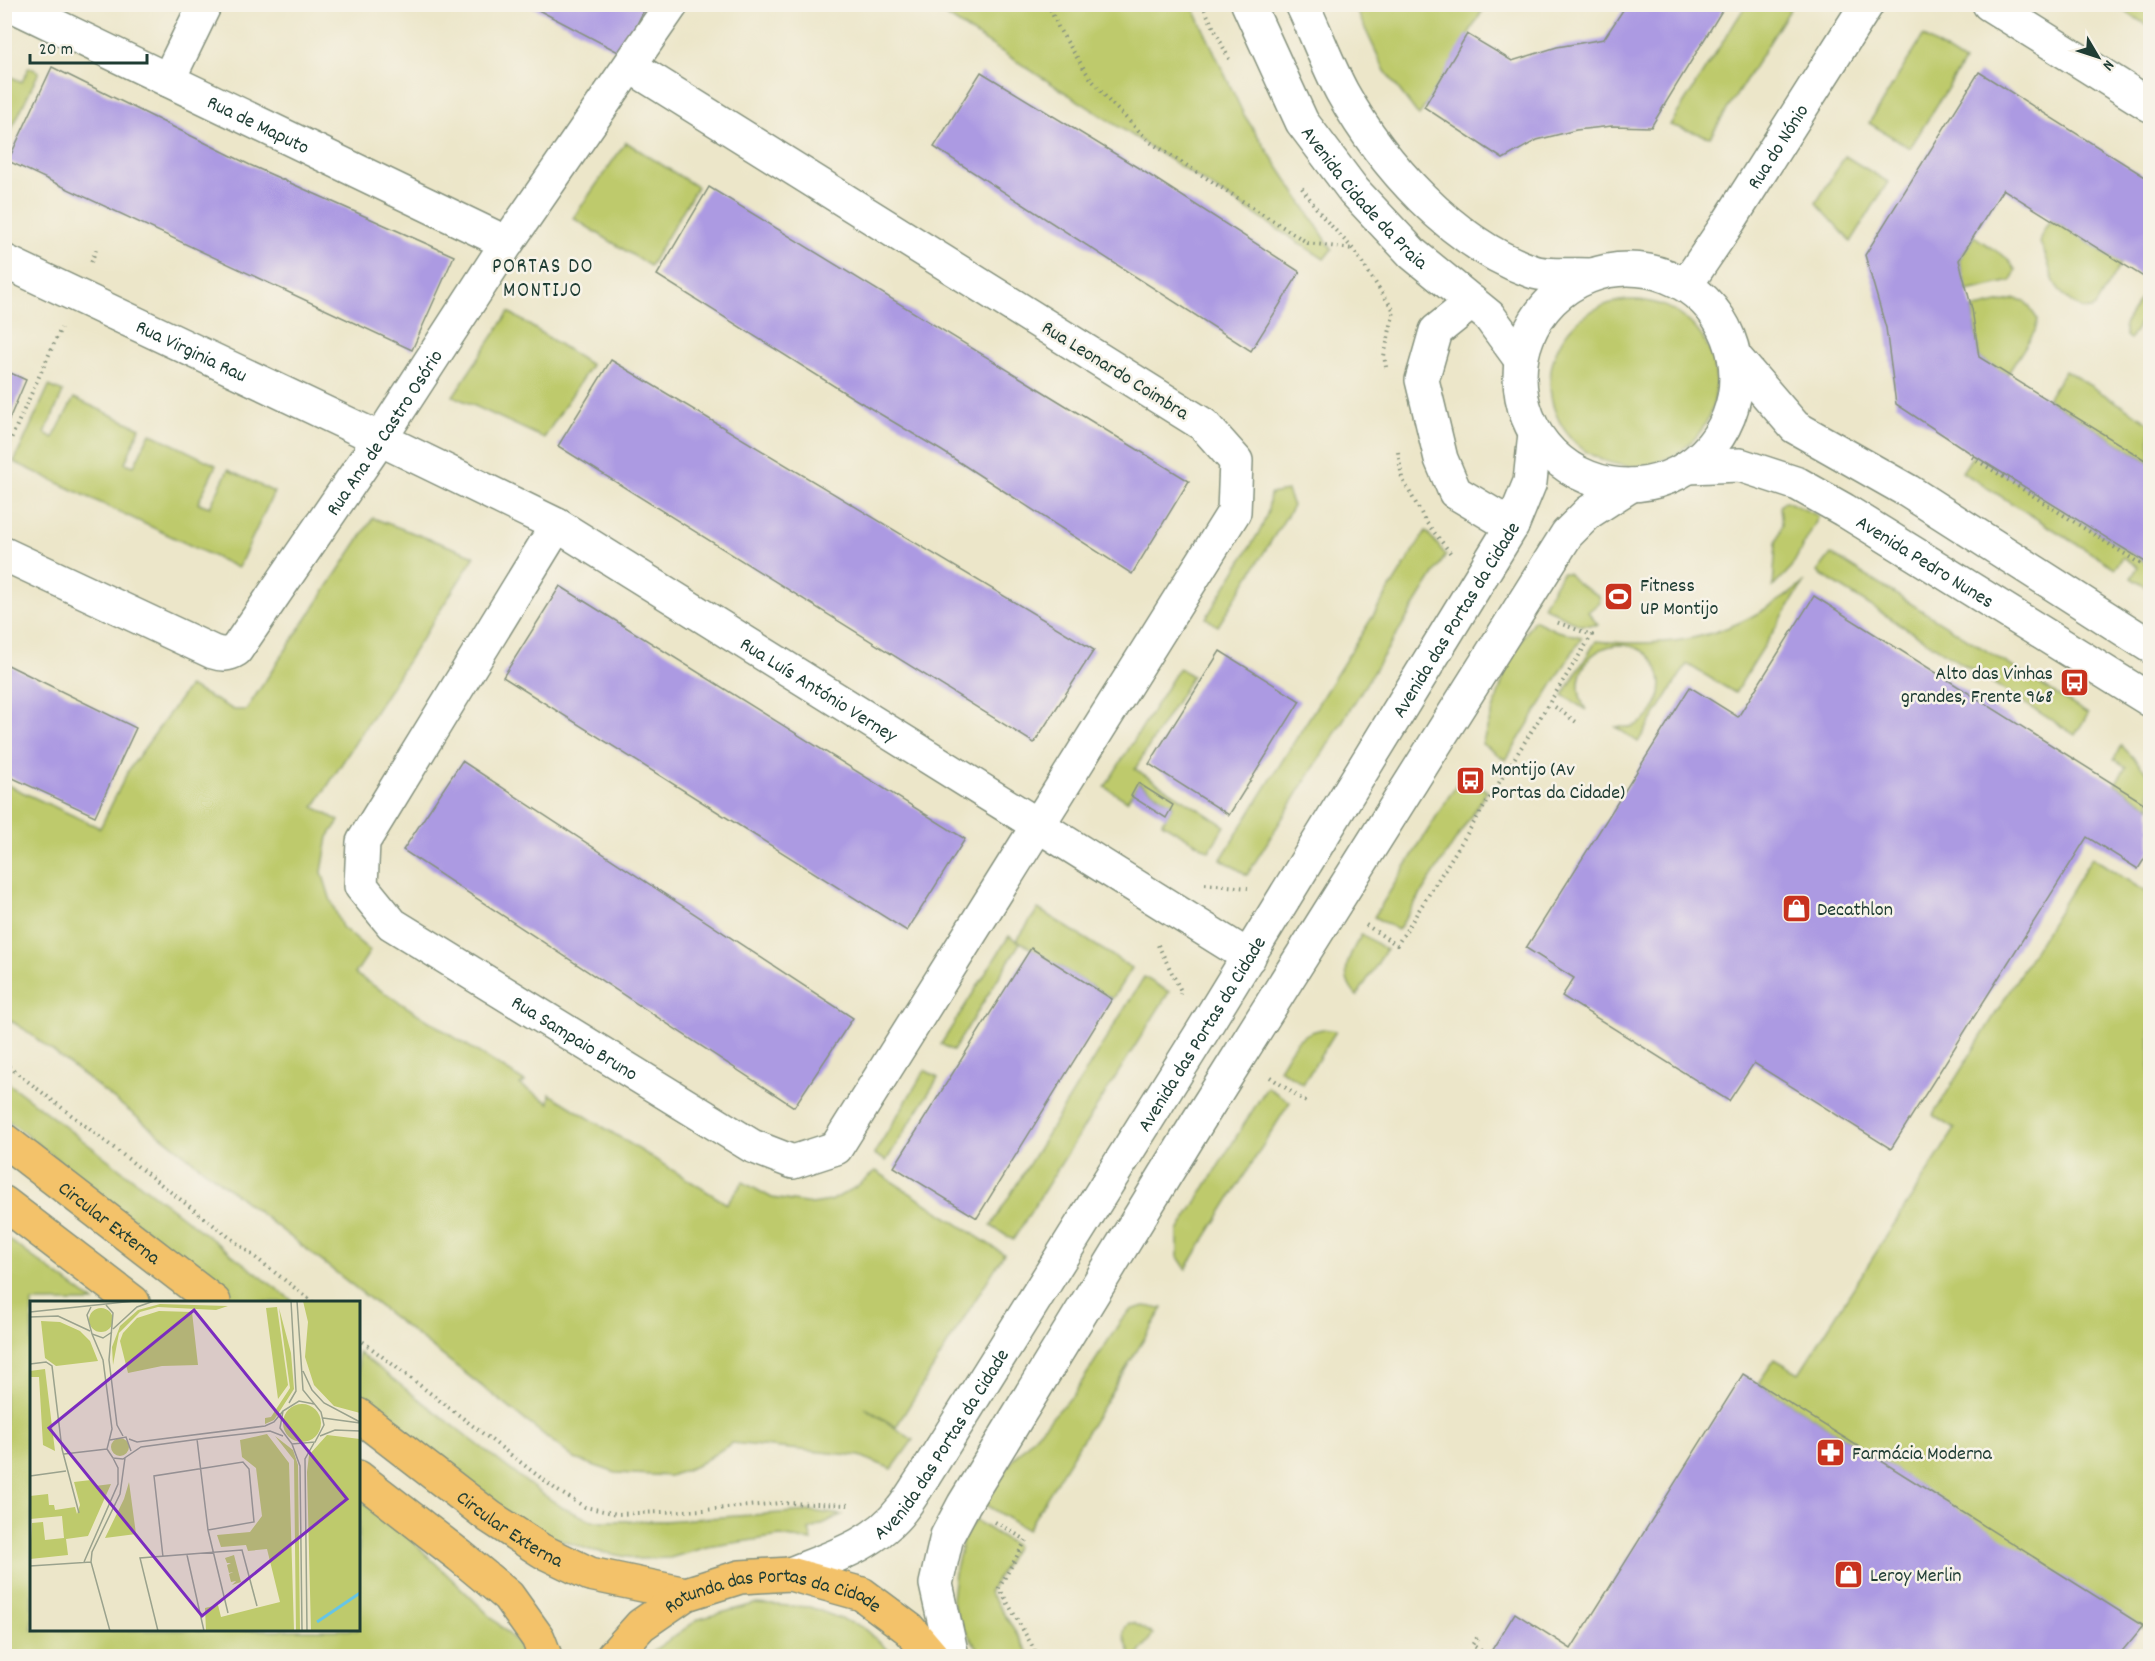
<svg xmlns="http://www.w3.org/2000/svg" width="2155" height="1661" font-family="Dekko,sans-serif">
	<style>
		.green { fill: #beca6c; stroke: #6e8450; stroke-width: 1.5 }
		.building { fill: #ac9ae2 }
		.lines { fill: none; stroke-linecap: round; stroke-linejoin: round }
		.minor-casing { stroke: #86927e; stroke-width: 36 }
		.major-casing { stroke: #86927e; stroke-width: 36 }
		.path { stroke: #86927e; stroke-width: 4; stroke-dasharray: 1.5 4.5; stroke-linecap: butt }
		.minor { stroke: #fff; stroke-width: 33 }
		.major { stroke: #f3c26a; stroke-width: 33 }
		.labels { text-anchor: middle; stroke-width: 5; stroke-linejoin: round; paint-order: stroke }
		.street-label { font-size: 20px; fill: #1f3d34; stroke: #f7f3e8 }
		.poi-label { font-size: 20px; fill: #1f3d34; stroke: #f7f3e8; text-anchor: start }
		.neighbourhood-label { font-size: 21px; letter-spacing: 1.5px; fill: #1f3d34; stroke: #f7f3e8 }
		.inset-river { fill: none; stroke: #67c5e5; stroke-width: 3 }
		.inset-road { fill: none; stroke: #9aa28d; stroke-width: 1.5 }
		.view { fill: #7b2cbf; fill-opacity: 0.15; stroke: #7b2cbf; stroke-width: 3 }
		.inset-edge { fill: none; stroke: #1f3d34; stroke-width: 3 }
	</style>
	<rect width="100%" height="100%" fill="#f7f3e8"/>
	<filter id="ink" filterUnits="userSpaceOnUse"><feTurbulence type="fractalNoise" baseFrequency=".0167" numOctaves="2"/><feDisplacementMap in="SourceGraphic" scale="12" xChannelSelector="R" yChannelSelector="G"/><feConvolveMatrix kernelMatrix="1 2 1 2 8 2 1 2 1" color-interpolation-filters="sRGB"/></filter>
	<filter id="wash" filterUnits="userSpaceOnUse"><feTurbulence type="fractalNoise" baseFrequency=".008" numOctaves="4" result="noise"/><feDisplacementMap in="SourceGraphic" scale="24" xChannelSelector="R" yChannelSelector="G"/><feGaussianBlur stdDeviation="1.35" result="paint"/><feColorMatrix in="noise" values="0 0 0 0 0 0 0 0 0 0 0 0 0 0 0 0 0 1.4 0 .05"/><feComposite in="paint" operator="in"/></filter>
	<g filter="url(#wash)">
		<rect width="100%" height="100%" fill="#ece6c9"/>
		<!-- green -->
		<g class="green">
			<path d="M 940,4 L 1192,5 L 1244,115 L 1332,249 L 1324,259 L 937,10 Z"/>
			<path d="M 1354,5 L 1486,5 L 1419,116 L 1385,71 Z"/>
			<path d="M 1746,5 L 1793,5 L 1710,137 L 1670,125 Z"/>
			<path d="M 2114,5 L 2150,5 L 2150,27 Z"/>
			<path d="M 1923,36 L 1964,62 L 1910,148 L 1869,123 Z"/>
			<path d="M 29,67 L 39,72 L 5,143 L 5,74 L 22,82 Z"/>
			<path d="M 626,142 L 697,187 L 650,266 L 573,218 Z"/>
			<path d="M 1845,156 L 1888,182 L 1851,242 L 1816,203 Z"/>
			<path d="M 2051,219 L 2121,263 L 2095,307 C 2086,312 2082,309 2074,304 C 2045,282 2055,271 2040,243 L 2044,230 Z"/>
			<path d="M 1974,236 L 2008,259 L 2016,271 L 2011,281 L 1967,291 L 1959,260 Z"/>
			<path d="M 2150,283 L 2150,318 L 2145,315 L 2130,339 L 2126,336 L 2124,325 Z"/>
			<path d="M 2015,299 L 2025,301 L 2038,320 L 2035,331 L 2007,375 L 1979,357 L 1972,309 Z"/>
			<circle cx="1633" cy="383" r="83"/>
			<path d="M 509,312 L 591,365 L 544,438 L 453,396 Z"/>
			<path d="M 2065,370 L 2150,423 L 2150,463 L 2047,399 Z"/>
			<path d="M 49,386 L 63,392 L 45,433 L 53,438 L 74,398 L 140,428 L 125,463 L 134,466 L 150,433 L 216,465 L 198,503 L 210,507 L 228,470 L 274,492 L 238,568 L 14,462 Z"/>
			<path d="M 1974,454 L 2150,565 L 2150,590 L 2131,578 L 2138,567 L 2123,557 L 2115,568 L 1962,472 Z"/>
			<path d="M 1287,491 L 1293,506 L 1218,626 L 1206,618 L 1261,529 L 1268,511 L 1270,494 Z"/>
			<path d="M 1786,501 L 1819,516 L 1791,568 L 1773,587 L 1776,543 L 1782,525 L 1780,507 L 1783,502 Z"/>
			<path d="M 373,518 L 475,556 L 314,807 L 339,821 L 328,837 L 322,872 L 330,898 L 342,927 L 370,951 L 355,974 L 525,1082 L 520,1085 L 549,1103 L 550,1094 L 727,1204 L 743,1182 L 772,1198 L 812,1204 L 831,1201 L 856,1187 L 876,1171 L 1004,1254 L 896,1427 L 864,1407 L 913,1440 L 892,1469 L 860,1456 L 732,1443 L 696,1466 L 670,1476 L 616,1473 L 575,1459 L 24,1029 L 5,1017 L 5,784 L 100,828 L 128,771 L 189,686 L 234,710 L 246,710 Z"/>
			<path d="M 1426,531 L 1446,555 L 1247,875 L 1221,859 Z"/>
			<path d="M 1831,554 L 2088,714 L 2075,735 L 1817,572 Z"/>
			<path d="M 1562,573 L 1568,573 L 1578,584 L 1599,596 L 1600,602 L 1588,612 L 1598,625 L 1579,625 L 1543,606 Z"/>
			<path d="M 1804,582 L 1735,693 L 1687,664 L 1638,742 L 1616,727 C 1622,727 1629,728 1634,726 C 1658,716 1668,687 1655,664 C 1641,639 1601,639 1586,663 C 1576,678 1577,695 1586,710 L 1563,695 L 1596,641 C 1661,647 1713,642 1770,606 C 1782,599 1794,592 1804,582 Z"/>
			<path d="M 1534,620 L 1557,631 L 1582,637 L 1506,760 L 1482,744 L 1510,658 Z"/>
			<path d="M 1179,668 L 1192,676 L 1135,769 L 1225,826 L 1209,851 L 1162,823 L 1173,805 L 1139,783 L 1127,801 L 1105,787 Z"/>
			<path d="M 2121,745 L 2150,775 L 2150,807 L 2115,784 L 2126,767 L 2114,759 Z"/>
			<path d="M 1462,775 L 1487,791 L 1398,930 L 1374,917 Z"/>
			<path d="M 2092,857 L 2150,895 L 2150,1632 L 1758,1383 L 1775,1359 L 1799,1373 L 1955,1129 L 1933,1115 Z"/>
			<path d="M 1038,909 L 1132,968 L 1112,999 L 1017,940 Z"/>
			<path d="M 1362,934 L 1386,950 L 1357,996 C 1337,976 1349,954 1362,934 Z"/>
			<path d="M 1009,936 L 1020,943 L 953,1051 L 941,1044 Z"/>
			<path d="M 1144,977 L 1169,992 L 1013,1240 L 991,1226 Z"/>
			<path d="M 1323,1029 L 1336,1031 L 1303,1084 L 1279,1069 C 1293,1047 1295,1034 1323,1029 Z"/>
			<path d="M 925,1070 L 938,1078 L 886,1161 L 874,1154 Z"/>
			<path d="M 4,1080 L 294,1302 L 237,1302 L 5,1118 Z"/>
			<path d="M 1267,1087 L 1290,1102 L 1186,1269 L 1178,1257 L 1178,1231 Z"/>
			<path d="M 4,1236 L 94,1302 L 32,1302 L 32,1630 L 358,1630 L 359,1499 L 405,1534 L 518,1643 L 522,1656 L 5,1656 Z"/>
			<path d="M 1144,1306 L 1163,1308 L 1027,1530 L 984,1504 L 1014,1458 L 1074,1394 L 1120,1322 L 1131,1310 Z"/>
			<path d="M 358,1352 L 534,1488 L 563,1508 L 593,1521 L 664,1521 L 810,1511 L 842,1515 L 809,1530 L 812,1541 L 780,1536 L 707,1547 L 670,1558 L 639,1559 L 590,1550 L 549,1536 L 506,1512 L 359,1397 Z"/>
			<path d="M 975,1520 L 1016,1546 L 989,1592 L 1014,1629 L 1030,1656 L 983,1656 L 965,1630 L 960,1628 L 952,1599 L 955,1573 L 963,1539 Z"/>
			<path d="M 754,1604 L 810,1607 L 862,1627 L 895,1656 L 649,1656 L 653,1651 L 699,1619 Z"/>
			<path d="M 1129,1623 L 1134,1623 L 1153,1634 L 1138,1656 L 1131,1656 C 1127,1645 1119,1631 1129,1623 Z"/>
		</g>
		<g id="blocks">
			<!-- building -->
			<g class="building">
				<path d="M 527,4 L 647,4 L 622,54 Z"/>
				<path d="M 1627,4 L 1726,4 L 1651,127 L 1612,126 L 1576,130 L 1537,140 L 1503,159 L 1424,107 L 1467,34 L 1512,61 L 1557,47 L 1604,39 Z"/>
				<path d="M 52,67 L 250,165 L 454,256 L 412,350 L 8,161 Z"/>
				<path d="M 981,72 L 1140,169 L 1300,272 L 1251,351 L 934,147 Z"/>
				<path d="M 1979,72 L 2150,180 L 2150,281 L 2003,189 L 1959,260 L 1972,309 L 1979,357 L 2150,463 L 2150,565 L 1975,456 L 1896,404 L 1886,328 L 1865,255 Z"/>
				<path d="M 709,187 L 1189,481 L 1132,574 L 942,451 L 850,396 L 657,275 Z"/>
				<path d="M 611,360 L 1094,650 L 1034,743 L 558,446 Z"/>
				<path d="M 4,370 L 26,380 L 4,431 Z"/>
				<path d="M 560,586 L 965,839 L 907,931 L 503,677 Z"/>
				<path d="M 1814,596 L 2150,807 L 2150,850 L 2138,869 L 2087,837 L 1891,1149 L 1754,1063 L 1729,1101 L 1562,996 L 1574,978 L 1526,948 L 1690,687 L 1738,717 Z"/>
				<path d="M 1220,651 L 1300,701 L 1229,815 L 1149,764 Z"/>
				<path d="M 4,663 L 136,728 L 95,816 L 4,774 Z"/>
				<path d="M 462,761 L 853,1018 L 794,1107 L 403,850 Z"/>
				<path d="M 1138,783 L 1173,805 L 1166,818 L 1131,796 Z"/>
				<path d="M 1031,948 L 1112,999 L 977,1218 L 894,1167 Z"/>
				<path d="M 1743,1374 L 1926,1489 L 2143,1626 L 2118,1656 L 1488,1656 L 1515,1613 L 1571,1649 Z"/>
			</g>
		</g>
	</g>
	<g filter="url(#ink)">
		<use href="#blocks" fill-opacity="0" stroke="#86927e" stroke-width="1.5"/>
		<g class="lines">
			<defs>
				<g id="minor">
					<path id="s1" d="M 10,4 L 507,243"/>
					<path id="s2" d="M 1248,4 L 1302,122 L 1354,191 L 1413,254 L 1489,316 L 1521,360"/>
					<path d="M 1302,4 C 1316,33 1327,64 1342,92 C 1382,164 1452,243 1531,271 C 1546,277 1573,274 1590,275"/>
					<path d="M 1989,4 L 2150,105"/>
					<path d="M 168,80 L 205,4"/>
					<path id="s3" d="M 4,261 L 380,439 L 557,525 L 1249,957"/>
					<circle cx="1628" cy="377" r="108"/>
					<path id="s4" d="M 1686,285 L 1728,223 L 1867,4"/>
					<path d="M 1472,302 L 1436,331 L 1422,380 L 1441,459 L 1455,492 L 1512,526"/>
					<path d="M 1734,356 L 1795,427 L 1908,491 L 2150,646"/>
					<path id="s5" d="M 1688,467 L 1740,465 L 1798,484 L 1844,510 L 2150,700"/>
					<path id="s6" d="M 557,525 L 363,842 L 361,886 L 392,924 L 752,1146 L 793,1162 L 836,1148 L 1234,512 L 1236,461 L 1204,425 L 630,66"/>
					<path id="s7" d="M 4,554 L 213,652 C 222,655 228,655 236,650 L 380,439 L 507,243 L 672,4"/>
					<path id="s8" d="M 790,1574 C 830,1558 875,1545 902,1509 C 910,1499 916,1488 923,1478 L 1202,1032 L 1512,526 L 1530,482 L 1535,433"/>
					<path d="M 952,1656 L 936,1584 L 947,1536 L 964,1504 L 1197,1123 L 1567,534 L 1589,512 L 1631,485"/>
				</g>
				<g id="major">
					<path id="s9" d="M 4,1140 L 214,1302"/>
					<path d="M 4,1203 L 133,1302"/>
					<path id="s10" d="M 358,1415 L 490,1517 L 542,1551 L 590,1574 L 686,1594"/>
					<path d="M 358,1477 L 460,1556 L 508,1596 L 538,1638 L 545,1656"/>
					<path id="s11" d="M 613,1656 L 641,1625 L 686,1594 L 740,1577 L 790,1574 L 862,1594 L 909,1629 L 932,1656"/>
				</g>
			</defs>
			<!-- minor casing -->
			<use href="#minor" class="minor-casing"/>
			<!-- major casing -->
			<use href="#major" class="major-casing"/>
			<!-- path -->
			<g class="path">
				<path d="M 1048,4 L 1059,29 L 1088,75 L 1109,101 L 1150,142 L 1308,243 L 1352,249"/>
				<path d="M 1202,4 L 1229,59"/>
				<path d="M 1302,188 L 1322,216 L 1353,249 L 1394,311 L 1384,356 L 1386,367"/>
				<path d="M 91,262 L 96,250"/>
				<path d="M 1398,452 L 1402,478 L 1426,522 L 1452,555"/>
				<path d="M 4,454 L 61,328"/>
				<path d="M 1972,457 L 2150,570"/>
				<path d="M 1555,707 L 1579,724"/>
				<path d="M 1205,884 L 1248,888"/>
				<path d="M 1366,925 L 1397,945 L 1592,635 L 1556,622"/>
				<path d="M 1158,945 L 1181,991 L 1180,994"/>
				<path d="M 4,1063 L 313,1302"/>
				<path d="M 1270,1077 L 1306,1102"/>
				<path d="M 358,1338 L 558,1491 L 585,1507 L 617,1514 L 704,1510 L 781,1503 L 852,1505"/>
				<path d="M 995,1522 L 1026,1540 L 999,1588 L 1038,1656"/>
				<path d="M 1477,1638 L 1472,1645 L 1488,1655"/>
			</g>
			<!-- minor -->
			<use href="#minor" class="minor"/>
			<!-- major -->
			<use href="#major" class="major"/>
		</g>
	</g>
	<!-- icons -->
	<defs>
		<symbol id="stadium-square" viewBox="-11 -11 22 22"><rect x="-9" y="-9" width="18" height="18" rx="4" fill="#c8321e" stroke="#f7f3e8"/><path d="M0-5a6.5 5 0 1 0 0 10a6.5 5 0 1 0 0-10ZM-3.5-1.8h7v3.6h-7Z" fill="#fff"/></symbol>
		<symbol id="bus-square" viewBox="-11 -11 22 22"><rect x="-9" y="-9" width="18" height="18" rx="4" fill="#c8321e" stroke="#f7f3e8"/><path d="M-5-6H5V4H4V6H2V4H-2V6H-4V4H-5ZM-3.5-4V0h7V-4ZM-3.5 1.2v1.5H-2V1.2ZM2 1.2v1.5H3.5V1.2Z" fill="#fff"/></symbol>
		<symbol id="shop-square" viewBox="-11 -11 22 22"><rect x="-9" y="-9" width="18" height="18" rx="4" fill="#c8321e" stroke="#f7f3e8"/><path d="M-5-2.5h2.3a2.7 3.5 0 0 1 5.4 0H5L5.5 6h-11ZM-1.5-2.5h3a1.5 2.3 0 0 0-3 0Z" fill="#fff"/></symbol>
		<symbol id="pharmacy-square" viewBox="-11 -11 22 22"><rect x="-9" y="-9" width="18" height="18" rx="4" fill="#c8321e" stroke="#f7f3e8"/><path d="M-2-6h4v4h4v4h-4v4h-4v-4h-4v-4h4Z" fill="#fff"/></symbol>
	</defs>
	<g fill-rule="evenodd">
		<use href="#stadium-square" x="1602" y="580" width="33" height="33"/>
		<use href="#bus-square" x="2058" y="666" width="33" height="33"/>
		<use href="#bus-square" x="1454" y="764" width="33" height="33"/>
		<use href="#shop-square" x="1780" y="892" width="33" height="33"/>
		<use href="#pharmacy-square" x="1814" y="1436" width="33" height="33"/>
		<use href="#shop-square" x="1832" y="1558" width="33" height="33"/>
	</g>
	<g class="labels">
		<!-- street labels -->
		<g class="street-label">
			<text dy="7" stroke="none"><textPath href="#s1" startOffset="276">Rua de Maputo</textPath></text>
			<text dy="7" stroke="none"><textPath href="#s4" startOffset="166">Rua do Nónio</textPath></text>
			<text dy="7" stroke="none"><textPath href="#s2" startOffset="228">Avenida Cidade da Praia</textPath></text>
			<text dy="7" stroke="none"><textPath href="#s3" startOffset="208">Rua Virginia Rau</textPath></text>
			<text transform="translate(1116 369) rotate(32)" y="7">Rua Leonardo Coimbra</text>
			<text dy="7" stroke="none"><textPath href="#s7" startOffset="518">Rua Ana de Castro Osório</textPath></text>
			<text dy="7" stroke="none"><textPath href="#s5" startOffset="262">Avenida Pedro Nunes</textPath></text>
			<text dy="7" stroke="none"><textPath href="#s8" startOffset="1179">Avenida das Portas da Cidade</textPath></text>
			<text dy="7" stroke="none"><textPath href="#s3" startOffset="922">Rua Luís António Verney</textPath></text>
			<text dy="7" stroke="none"><textPath href="#s8" startOffset="693">Avenida das Portas da Cidade</textPath></text>
			<text dy="7" stroke="none"><textPath href="#s6" startOffset="680">Rua Sampaio Bruno</textPath></text>
			<text dy="7" stroke="none"><textPath href="#s9" startOffset="134">Circular Externa</textPath></text>
			<text dy="7" stroke="none"><textPath href="#s8" startOffset="207">Avenida das Portas da Cidade</textPath></text>
			<text dy="7" stroke="none"><textPath href="#s10" startOffset="190">Circular Externa</textPath></text>
			<text dy="7" stroke="none"><textPath href="#s11" startOffset="186">Rotunda das Portas da Cidade</textPath></text>
		</g>
		<!-- poi labels -->
		<g class="poi-label">
			<text x="1640" y="591">Fitness<tspan x="1640" dy="23">UP Montijo</tspan></text>
			<text x="2053" y="679" text-anchor="end">Alto das Vinhas<tspan x="2053" dy="23">grandes, Frente 968</tspan></text>
			<text x="1491" y="775">Montijo (Av<tspan x="1491" dy="23">Portas da Cidade)</tspan></text>
			<text x="1817" y="915">Decathlon</text>
			<text x="1852" y="1459">Farmácia Moderna</text>
			<text x="1870" y="1581">Leroy Merlin</text>
		</g>
		<!-- neighbourhood labels -->
		<g class="neighbourhood-label">
			<text x="543" y="272">PORTAS DO<tspan x="543" dy="24">MONTIJO</tspan></text>
		</g>
	</g>
	<!-- overview -->
	<g transform="translate(30 1301)">
		<rect width="330" height="330" fill="#ece6c9"/>
		<path d="M 273,0 L 330,0 L 330,112 L 304,105 L 284,84 L 275,56 L 278,21 ZM 130,3 L 198,5 L 186,9 L 128,6 L 110,11 L 89,32 L 83,64 L 82,46 L 90,25 L 108,9 ZM 247,6 L 258,84 L 248,98 L 236,7 ZM59 19a12 12 0 1 1 24 0a12 12 0 1 1-24 0ZM 249,7 L 261,52 L 264,88 L 244,119 L 235,123 L 235,117 L 241,116 L 260,87 ZM 129,10 L 162,11 L 168,64 L 132,65 L 98,72 L 90,40 L 93,32 L 107,17 ZM 11,20 L 30,21 L 50,30 L 60,40 L 68,60 L 26,65 L 15,57 ZM 15,68 L 25,150 L 13,144 L 9,76 L 0,76 L 0,70 ZM253 122a19 19 0 1 1 38 0a19 19 0 1 1-38 0ZM 237,133 L 259,162 L 264,330 L 176,330 L 175,307 L 188,304 L 191,316 L 250,301 L 237,248 L 218,250 L 216,244 L 191,246 L 187,234 L 220,231 L 232,215 L 226,167 L 212,156 L 210,139 ZM 297,134 L 330,138 L 330,330 L 281,330 L 277,171 L 279,154 ZM 245,135 L 263,149 L 268,164 L 270,330 L 266,330 L 264,159 ZM81 146a9 9 0 1 1 18 0a9 9 0 1 1-18 0ZM 61,179 L 65,185 L 81,183 L 58,235 L 36,238 L 38,254 L 0,258 L 2,222 L 13,221 L 15,239 L 34,237 L 32,215 L 0,218 L 0,195 L 18,193 L 19,204 L 24,204 L 25,209 L 45,206 L 47,213 L 50,204 L 44,181 ZM 99,181 L 106,233 L 75,237 L 94,198 ZM 204,254 L 211,281 L 202,284 L 206,280 L 201,281 L 199,273 L 203,271 L 199,272 L 197,264 L 201,262 L 197,262 L 195,257 Z" fill="#beca6c"/>
		<path class="inset-river" d="M 287,321 L 330,292"/>
		<path class="inset-road" d="M 176,0 L 200,0M 267,0 L 273,89 L 291,111 L 294,124 L 285,141 L 262,143 L 250,127 L 253,110 L 269,100 L 284,103M 76,4 L 83,12 L 79,59 L 87,124 L 93,135M 61,6 L 57,14 L 62,33 L 73,37 L 82,31M 0,11 L 104,0M 0,16 L 28,15 L 60,30M 83,28 L 107,6 L 124,0M 62,33 L 73,59 L 82,128 L 77,148 L 83,157 L 93,158 L 111,146 L 177,137 L 240,130 L 253,135M 0,63 L 16,61 L 22,65 L 32,148 L 49,212M 273,70 L 282,89 L 294,102 L 330,121M 259,102 L 266,90 L 261,0M 293,117 L 330,122M 290,135 L 305,129 L 330,130M 99,138 L 107,141 L 235,125 L 244,121 L 253,110M 167,138 L 178,229 L 198,312M 80,139 L 96,136 L 101,150M 262,143 L 270,165 L 272,330M 34,153 L 77,148M 0,175 L 36,170M 157,254 L 174,330M 133,256 L 124,175 L 213,161 L 219,168 L 224,221 L 178,229M 54,261 L 88,183 L 88,167 L 83,157M 61,261 L 62,251 L 90,193 L 95,157M 0,265 L 61,261 L 80,330M 128,330 L 110,257 L 212,249 L 227,305M 277,330 L 275,158 L 284,142"/>
		<path class="view" d="M 164,9 L 317,198 L 172,315 L 19,127 Z"/>
		<rect width="330" height="330" class="inset-edge"/>
	</g>
	<!-- margin -->
	<rect width="2155" height="1661" fill="none" stroke="#f7f3e8" stroke-width="24"/>
	<!-- north arrow -->
	<g transform="translate(2098 57) rotate(129)" stroke="#f7f3e8" stroke-width="4.5" paint-order="stroke">
	<path d="M0-4.5L10 22L0 15L-10 22Z" fill="#1f3d34"/>
	<text y="-9" font-size="16" font-weight="bold" text-anchor="middle" fill="#1f3d34">N</text>
	</g>
	<!-- scale -->
	<path d="M30 54v9h117v-9" fill="none" stroke="#1f3d34" stroke-width="3"/>
	<text x="39" y="54" font-size="18" fill="#1f3d34" stroke="#f7f3e8" stroke-width="4.5" paint-order="stroke">20 m</text>
</svg>
